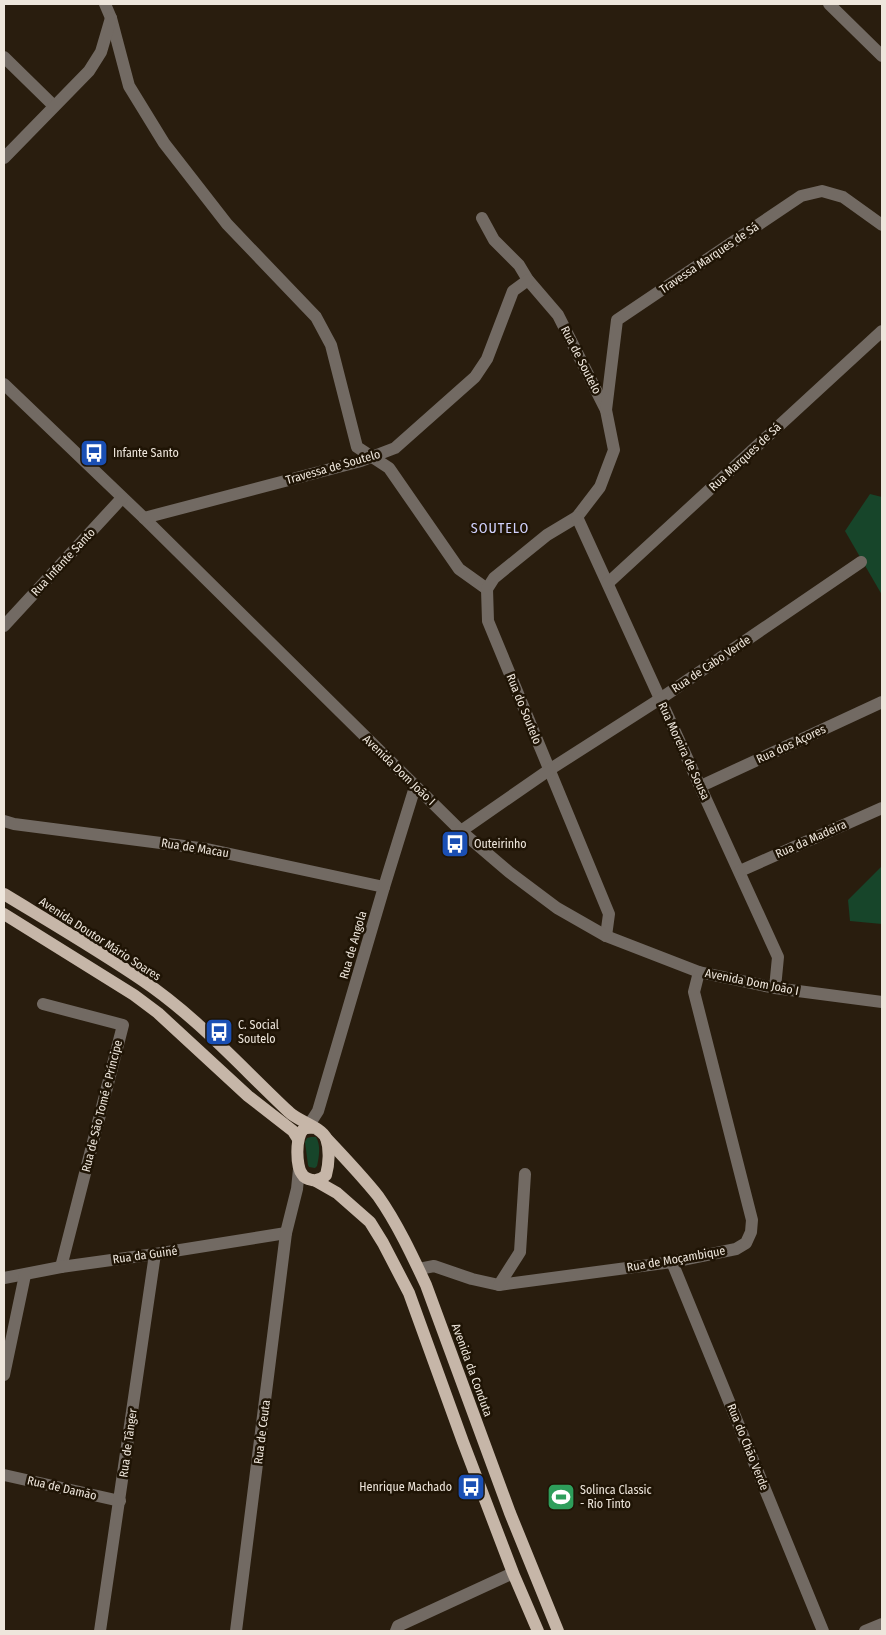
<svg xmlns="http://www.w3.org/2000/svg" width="886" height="1635" font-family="'Fira Sans Condensed',sans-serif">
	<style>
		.green { fill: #17452a }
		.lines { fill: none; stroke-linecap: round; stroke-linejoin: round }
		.minor { stroke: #726a63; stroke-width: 12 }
		.major { stroke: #c6b6a8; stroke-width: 12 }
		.labels { text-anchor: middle; stroke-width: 5; stroke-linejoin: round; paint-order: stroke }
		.street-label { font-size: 12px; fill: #eee6dc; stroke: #1f1405 }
		.poi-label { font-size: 12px; fill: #eee6dc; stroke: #1f1405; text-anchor: start }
		.neighbourhood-label { font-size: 14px; letter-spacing: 1px; fill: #d0d1fd; stroke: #1f1405 }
	</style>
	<rect width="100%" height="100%" fill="#291d0e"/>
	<!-- green -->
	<g class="green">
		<path d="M 870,494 L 882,497 L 882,595 L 845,531 Z"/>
		<path d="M 882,866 L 882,924 L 850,921 L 848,900 Z"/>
		<path d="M 311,1137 L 316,1137 C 321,1145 319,1157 317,1166 L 315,1168 L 309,1167 L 308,1165 L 305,1142 L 307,1138 Z"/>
	</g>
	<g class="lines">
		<!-- minor -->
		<g class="minor">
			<path d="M 105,4 L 111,18 L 129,86 L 164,143 L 227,224 L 316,317 L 331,345 L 357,447 L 389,468 L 459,569 L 487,589"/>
			<path d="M 829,4 L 882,56"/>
			<path d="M 4,57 L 54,106"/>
			<path d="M 4,158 L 89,71 L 101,52 L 111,18"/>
			<path d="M 482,218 L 494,240 L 519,265 L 528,280 L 558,315 L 606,410 L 614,450 L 600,487 L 577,517 L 547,535 L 494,578 L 487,589 L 488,621 L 609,914 L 606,936"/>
			<path d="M 4,384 L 144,518 L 461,831 L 509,872 L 557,908 L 606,936 L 699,972 L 775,988 L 882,1002"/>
			<path d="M 606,410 L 617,320 L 801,196 L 822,191 L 843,197 L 882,225"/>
			<path d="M 577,517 L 778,957 L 775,988"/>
			<path d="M 144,518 L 361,461 L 395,448 L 475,377 L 487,359 L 513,291 L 528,280"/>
			<path d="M 608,583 L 882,331"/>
			<path d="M 4,626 L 122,498"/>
			<path d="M 701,786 L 882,702"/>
			<path d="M 4,821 L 14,824 L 207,849 L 384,887"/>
			<path d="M 461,831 L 549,770 L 660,699 L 861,562"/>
			<path d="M 740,871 L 882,808"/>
			<path d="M 43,1004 L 123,1025 L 61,1267"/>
			<path d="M 307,1128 L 318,1111 L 384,887 L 415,787"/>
			<path d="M 672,1262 L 823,1631"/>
			<path d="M 419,1269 L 434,1266 L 472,1279 L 499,1285 L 672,1262 L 736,1249 L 746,1243 L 751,1232 L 752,1220 L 694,992 L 699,972"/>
			<path d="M 4,1278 L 61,1267 L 155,1254 L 286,1233"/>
			<path d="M 499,1285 L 520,1252 L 525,1174"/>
			<path d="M 4,1375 L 25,1275"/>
			<path d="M 4,1475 L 120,1501"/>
			<path d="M 100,1631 L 155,1254"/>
			<path d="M 236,1631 L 286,1233 L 297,1189 L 299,1169"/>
			<path d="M 396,1631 L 398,1626 L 513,1573"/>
			<path d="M 865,1631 L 882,1624"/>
		</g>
		<!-- major -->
		<g class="major">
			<path d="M 4,894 C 50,922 98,950 142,980 C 197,1017 241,1067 289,1112 C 298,1121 321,1127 326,1138 C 330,1149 329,1164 326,1175 C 322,1179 318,1181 312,1180 C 308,1179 304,1178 302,1174 C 296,1167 295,1135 304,1129 C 307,1127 311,1128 315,1128"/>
			<path d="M 4,914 L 134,995 L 158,1013 L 248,1096 L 293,1131 L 298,1139"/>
			<path d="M 326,1138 C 344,1157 362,1176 378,1196 C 397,1223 412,1255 426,1285 L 510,1513 L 558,1631"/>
			<path d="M 316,1181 L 337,1193 L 370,1222 L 383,1243 L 409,1293 L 463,1442 L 513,1573 L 538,1631"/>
		</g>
	</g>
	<!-- icons -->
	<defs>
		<symbol id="bus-square" viewBox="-11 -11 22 22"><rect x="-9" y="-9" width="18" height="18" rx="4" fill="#1a4fb4" stroke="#1f1405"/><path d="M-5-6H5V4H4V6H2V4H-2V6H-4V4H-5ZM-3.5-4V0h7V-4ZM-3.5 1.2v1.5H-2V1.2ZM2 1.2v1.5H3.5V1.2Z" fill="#fff"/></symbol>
		<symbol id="stadium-square" viewBox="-11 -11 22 22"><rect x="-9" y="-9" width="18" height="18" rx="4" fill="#2e9e5b" stroke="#1f1405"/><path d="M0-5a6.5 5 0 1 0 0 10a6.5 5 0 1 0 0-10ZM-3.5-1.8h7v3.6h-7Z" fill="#fff"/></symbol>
	</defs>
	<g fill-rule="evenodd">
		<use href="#bus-square" x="78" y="437" width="32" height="32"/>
		<use href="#bus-square" x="439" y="828" width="32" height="32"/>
		<use href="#bus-square" x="203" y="1016" width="32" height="32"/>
		<use href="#bus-square" x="455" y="1471" width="32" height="32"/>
		<use href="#stadium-square" x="545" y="1481" width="32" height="32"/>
	</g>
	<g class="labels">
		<!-- street labels -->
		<g class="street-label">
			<text transform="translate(709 258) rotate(-34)" y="4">Travessa Marques de Sá</text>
			<text transform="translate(581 360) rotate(63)" y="4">Rua de Soutelo</text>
			<text transform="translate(745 457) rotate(-43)" y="4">Rua Marques de Sá</text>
			<text transform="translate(333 467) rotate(-16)" y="4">Travessa de Soutelo</text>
			<text transform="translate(63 562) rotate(-47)" y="4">Rua Infante Santo</text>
			<text transform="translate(711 664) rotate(-34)" y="4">Rua de Cabo Verde</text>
			<text transform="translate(524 709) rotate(68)" y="4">Rua do Soutelo</text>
			<text transform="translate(791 744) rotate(-25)" y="4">Rua dos Açores</text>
			<text transform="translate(684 751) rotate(65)" y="4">Rua Moreira de Sousa</text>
			<text transform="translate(399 770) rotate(44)" y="4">Avenida Dom João I</text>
			<text transform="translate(811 839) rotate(-24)" y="4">Rua da Madeira</text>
			<text transform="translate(195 848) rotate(9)" y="4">Rua de Macau</text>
			<text transform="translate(100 939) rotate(33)" y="4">Avenida Doutor Mário Soares</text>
			<text transform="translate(353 945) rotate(-74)" y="4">Rua de Angola</text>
			<text transform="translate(752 982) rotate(11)" y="4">Avenida Dom João I</text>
			<text transform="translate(102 1106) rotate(-76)" y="4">Rua de São Tomé e Príncipe</text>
			<text transform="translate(145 1255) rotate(-8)" y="4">Rua da Guiné</text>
			<text transform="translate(676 1259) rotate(-10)" y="4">Rua de Moçambique</text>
			<text transform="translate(472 1370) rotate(70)" y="4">Avenida da Conduta</text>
			<text transform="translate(262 1432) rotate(-83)" y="4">Rua de Ceuta</text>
			<text transform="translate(128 1443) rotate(-82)" y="4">Rua de Tânger</text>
			<text transform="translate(748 1447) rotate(68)" y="4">Rua do Chão Verde</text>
			<text transform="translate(62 1488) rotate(13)" y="4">Rua de Damão</text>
		</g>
		<!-- poi labels -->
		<g class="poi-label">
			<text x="113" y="457">Infante Santo</text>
			<text x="474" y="848">Outeirinho</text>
			<text x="238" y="1029">C. Social<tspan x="238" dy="14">Soutelo</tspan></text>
			<text x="452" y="1491" text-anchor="end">Henrique Machado</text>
			<text x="580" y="1494">Solinca Classic<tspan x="580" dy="14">- Rio Tinto</tspan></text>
		</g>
		<!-- neighbourhood labels -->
		<g class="neighbourhood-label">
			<text x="500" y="533">SOUTELO</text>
		</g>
	</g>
	<!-- border -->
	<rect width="886" height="1635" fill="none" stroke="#eee6dc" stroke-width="10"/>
</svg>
